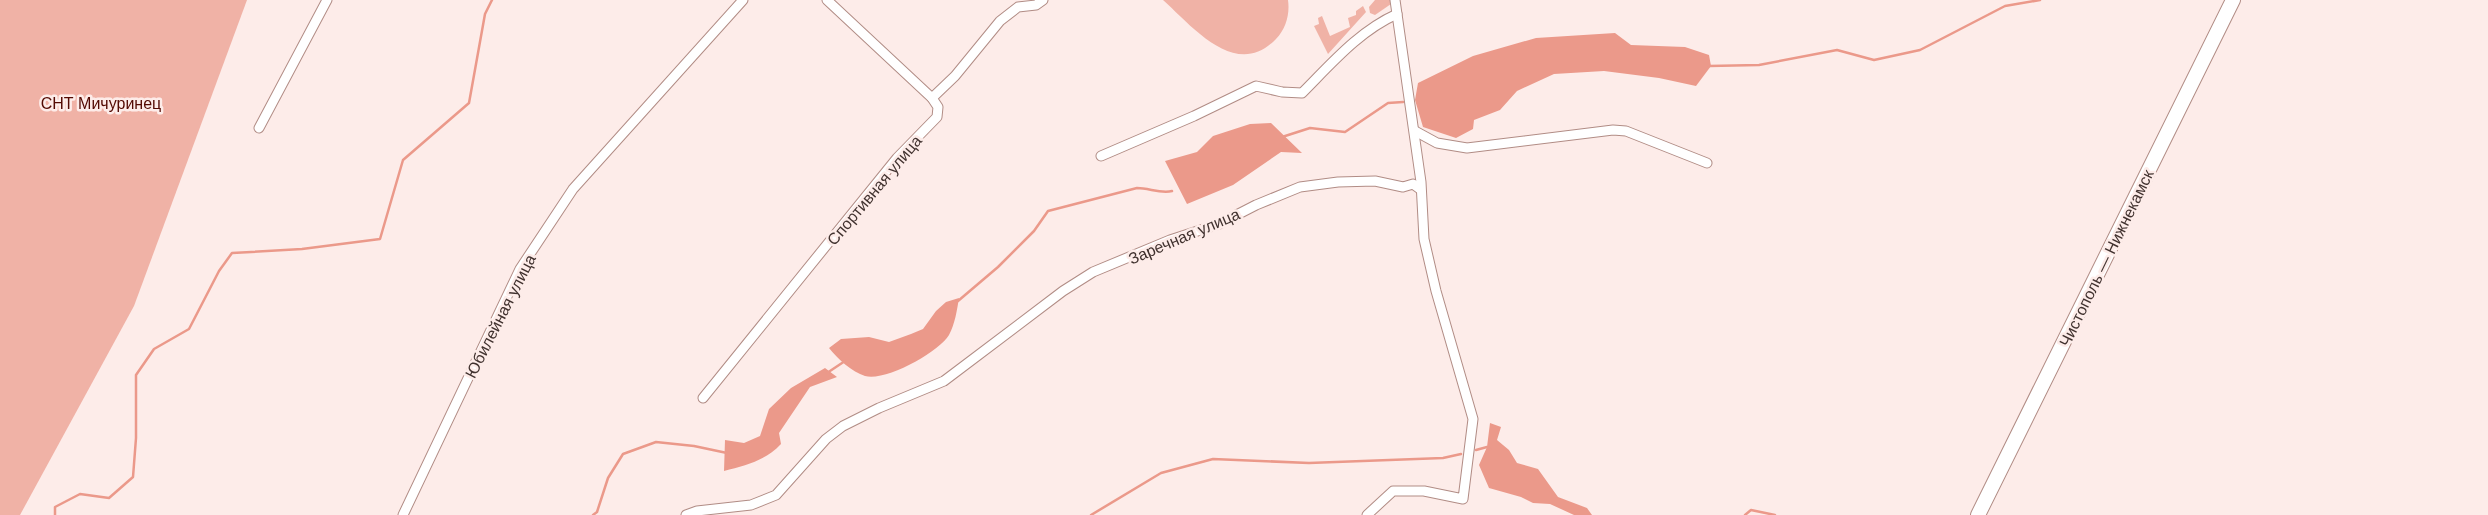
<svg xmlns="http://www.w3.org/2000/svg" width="2488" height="515" font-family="Arial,sans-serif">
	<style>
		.green { fill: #f0b2a6 }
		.water { fill: #eb998a }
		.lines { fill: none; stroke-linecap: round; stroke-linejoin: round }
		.stream { stroke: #eb998a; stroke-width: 2.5 }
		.minor-casing { stroke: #b18c85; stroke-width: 11 }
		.primary-casing { stroke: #b18c85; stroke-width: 16 }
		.minor { stroke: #fff; stroke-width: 9 }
		.primary { stroke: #fff; stroke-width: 14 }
		.labels { text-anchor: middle; stroke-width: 5; stroke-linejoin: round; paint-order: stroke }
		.park-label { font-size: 16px; fill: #530a03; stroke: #fdece9 }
		.street-label { font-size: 16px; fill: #41322f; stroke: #fdece9 }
	</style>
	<rect width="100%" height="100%" fill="#fdece9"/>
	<!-- green -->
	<g class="green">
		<path d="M 0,0 L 247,0 L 134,306 L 20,515 L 0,515 Z"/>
		<path d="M 1163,0 L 1288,0 C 1290,14 1286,29 1276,39 C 1236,81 1192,26 1163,0 Z"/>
		<path d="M 1375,0 L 1391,0 L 1391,4 L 1375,15 L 1370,13 L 1369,7 Z"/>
		<path d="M 1363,6 L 1366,12 L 1328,54 L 1314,26 L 1319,24 L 1318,18 L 1322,16 L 1330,36 L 1350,27 L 1348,18 L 1356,15 L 1356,11 Z"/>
	</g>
	<!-- water -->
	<g class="water">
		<path d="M 1615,33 L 1631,45 L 1685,47 L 1709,55 L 1711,66 L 1696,86 L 1659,78 L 1604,71 L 1554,74 L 1517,91 L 1500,110 L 1474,120 L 1473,129 L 1456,138 L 1423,127 L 1415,100 L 1418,83 L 1473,56 L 1536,38 Z"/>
		<path d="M 1271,123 L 1302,153 L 1281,152 L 1233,185 L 1187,204 L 1165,161 L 1197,152 L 1213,136 L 1250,124 Z"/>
		<path d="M 959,298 C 957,310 955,324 949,335 C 939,352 885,382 865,376 C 852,372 838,359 829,348 L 841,339 L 869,337 L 889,342 L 911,334 L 923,329 L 936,311 L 946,302 Z"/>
		<path d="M 825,368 L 837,377 L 810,387 L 779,433 L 781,444 C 765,461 746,465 724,471 L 725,440 L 744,443 L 760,436 L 769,409 L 791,388 Z"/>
		<path d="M 1490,423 L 1501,427 L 1497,440 L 1509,450 L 1517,463 L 1538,469 L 1558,497 L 1587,508 L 1592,515 L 1574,515 L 1550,504 L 1533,503 L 1521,497 L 1489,488 L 1479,465 L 1487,447 Z"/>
	</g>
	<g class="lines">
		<!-- stream -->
		<g class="stream">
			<path d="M 1709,66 L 1759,65 L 1837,50 L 1874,60 L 1920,50 L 2005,6 L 2040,0"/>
			<path d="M 1282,137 L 1310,128 L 1345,132 L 1388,103 L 1403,102"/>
			<path d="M 958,301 L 998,267 L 1034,231 L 1048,211 L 1137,188 C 1149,188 1161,194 1172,191"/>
			<path d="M 827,373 L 845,361"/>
			<path d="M 1476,450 L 1487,447 L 1490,449"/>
			<path d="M 55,515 L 55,507 L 80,494 L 109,498 L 133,477 L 136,438 L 136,375 L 154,349 L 189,329 L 219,271 L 232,253 L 302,249 L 380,239 L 403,160 L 469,103 L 485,14 L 492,0"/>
			<path d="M 593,515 L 597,512 L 608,478 L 623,454 L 656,442 L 694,446 L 727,453"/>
			<path d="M 1091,515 L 1161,473 L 1213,459 L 1309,463 L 1443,458 L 1461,454"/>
			<path d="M 1745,515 L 1751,510 L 1775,515"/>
		</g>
		<defs>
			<g id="minor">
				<path d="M 932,98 L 955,76 L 1000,21 L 1018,7 L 1036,5 L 1043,0"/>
				<path d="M 259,128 L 327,0"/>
				<path d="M 1415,131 L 1437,143 L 1467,148 L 1613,130 L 1626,131 L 1707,163"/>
				<path d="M 1101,156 L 1194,116 L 1256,86 L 1282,92 L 1302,93 C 1331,64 1359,31 1397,14"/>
				<path d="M 703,398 L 897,158 L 937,117 L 938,107 L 932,98 L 827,0"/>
				<path d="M 403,515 L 520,269 L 573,189 L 743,0"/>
				<path d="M 686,515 L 697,511 L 751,505 L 776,495 L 826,439 L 843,426 L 879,408 L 944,381 L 1063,291 L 1093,272 L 1170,240 L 1219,224 L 1256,205 L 1300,187 L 1338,182 L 1375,181 L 1403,187 L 1413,184 L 1420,189"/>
				<path d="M 1367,515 L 1393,491 L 1424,491 L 1463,499 L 1473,419 L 1436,291 L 1424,239 L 1421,182 L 1395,0"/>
			</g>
			<path id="primary" d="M 1978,515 L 2233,0"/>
		</defs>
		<!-- minor casing -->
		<use href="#minor" class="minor-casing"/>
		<!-- primary casing -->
		<use href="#primary" class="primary-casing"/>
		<!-- minor -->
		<use href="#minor" class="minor"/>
		<!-- primary -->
		<use href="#primary" class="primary"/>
	</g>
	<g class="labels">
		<!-- park labels -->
		<g class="park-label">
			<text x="101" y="109">СНТ Мичуринец</text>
		</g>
		<!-- street labels -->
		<g class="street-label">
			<text transform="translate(874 190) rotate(-50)" y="6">Спортивная улица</text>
			<text transform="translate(1184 236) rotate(-23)" y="6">Заречная улица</text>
			<text transform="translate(2106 258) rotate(-64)" y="6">Чистополь — Нижнекамск</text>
			<text transform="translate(500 316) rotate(-63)" y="6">Юбилейная улица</text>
		</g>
	</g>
</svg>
